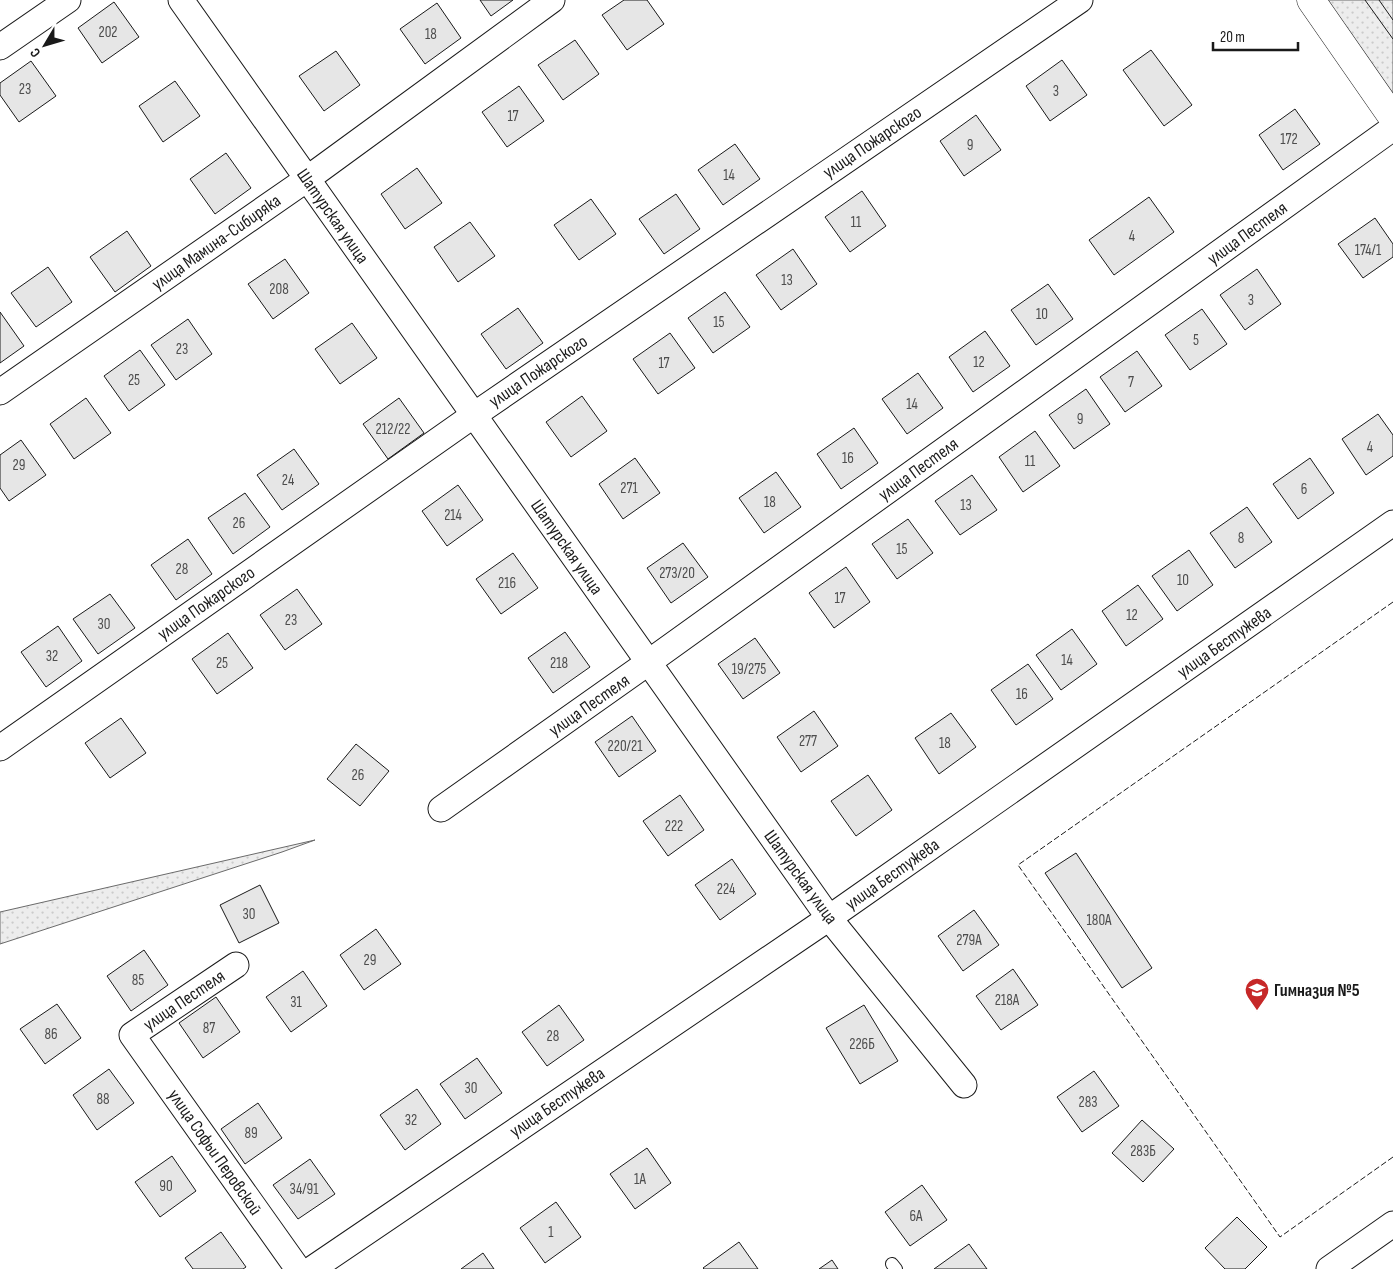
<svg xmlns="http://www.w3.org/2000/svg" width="1393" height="1269" font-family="'Sofia Sans Condensed',sans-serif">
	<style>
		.grass { fill: url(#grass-dots); stroke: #6a6a6a }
		.building { fill: #e6e6e6; stroke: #1a1a1a }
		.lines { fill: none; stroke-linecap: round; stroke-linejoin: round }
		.lane-casing { stroke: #1a1a1a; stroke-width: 14 }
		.street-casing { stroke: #1a1a1a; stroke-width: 27 }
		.secondary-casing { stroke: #1a1a1a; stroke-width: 29 }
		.lane { stroke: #fff; stroke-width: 12 }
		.street { stroke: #fff; stroke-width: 25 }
		.secondary { stroke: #fff; stroke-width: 28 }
		.tram { stroke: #1a1a1a; stroke-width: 1 }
		.fence { stroke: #1a1a1a; stroke-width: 1; stroke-dasharray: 6 2.5; stroke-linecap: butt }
		.labels { text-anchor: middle; stroke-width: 4; stroke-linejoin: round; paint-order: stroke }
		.number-label { font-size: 15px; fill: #4d4d4d }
		.street-label { font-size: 18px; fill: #1a1a1a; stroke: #fff }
		.poi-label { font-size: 18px; font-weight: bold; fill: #1a1a1a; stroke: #fff; text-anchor: start }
	</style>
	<defs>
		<pattern id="grass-dots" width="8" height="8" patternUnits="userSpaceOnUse" patternTransform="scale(1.25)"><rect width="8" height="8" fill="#ededed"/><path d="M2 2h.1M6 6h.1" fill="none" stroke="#cbcbcb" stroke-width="1.8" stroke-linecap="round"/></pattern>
	</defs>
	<rect width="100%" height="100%" fill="#fff"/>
	<!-- grass -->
	<g class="grass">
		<path d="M 1323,0 L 1393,0 L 1393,99 Z"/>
		<path d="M 315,840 L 282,852 L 0,944 L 0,912 Z"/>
	</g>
	<!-- building -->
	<g class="building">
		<path d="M 480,0 L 513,0 L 491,16 Z"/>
		<path d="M 624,0 L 647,0 L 664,24 L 627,50 L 602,15 Z"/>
		<path d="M 114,2 L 139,37 L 102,63 L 78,28 Z"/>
		<path d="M 437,3 L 461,38 L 425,64 L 400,29 Z"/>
		<path d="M 575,40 L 599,74 L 563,100 L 538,65 Z"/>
		<path d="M 1151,50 L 1192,105 L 1164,126 L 1123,70 Z"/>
		<path d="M 336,51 L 360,85 L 324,111 L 299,76 Z"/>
		<path d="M 1062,60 L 1087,95 L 1050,121 L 1026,86 Z"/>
		<path d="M 31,61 L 56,96 L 19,122 L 0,95 L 0,83 Z"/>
		<path d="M 175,81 L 200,116 L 163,142 L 139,106 Z"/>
		<path d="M 519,86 L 544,121 L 507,147 L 482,112 Z"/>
		<path d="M 1295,109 L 1320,144 L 1283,170 L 1259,135 Z"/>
		<path d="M 976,115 L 1001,150 L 964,176 L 940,141 Z"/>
		<path d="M 735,144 L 760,179 L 723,205 L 698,170 Z"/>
		<path d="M 226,153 L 251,188 L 215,214 L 190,179 Z"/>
		<path d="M 417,168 L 442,203 L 405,229 L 381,194 Z"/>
		<path d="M 862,191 L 886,226 L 850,252 L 825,217 Z"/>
		<path d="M 676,194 L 700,229 L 664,254 L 639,219 Z"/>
		<path d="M 1149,197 L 1174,232 L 1114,275 L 1089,240 Z"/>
		<path d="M 591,199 L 616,234 L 579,260 L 554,225 Z"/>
		<path d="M 1375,218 L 1393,244 L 1393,257 L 1363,278 L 1338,244 Z"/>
		<path d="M 470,222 L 495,256 L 458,282 L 434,247 Z"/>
		<path d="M 127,231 L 151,266 L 115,292 L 90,257 Z"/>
		<path d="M 793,249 L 817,284 L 781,310 L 756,275 Z"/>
		<path d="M 285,259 L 309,293 L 273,319 L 248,284 Z"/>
		<path d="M 48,267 L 72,302 L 36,327 L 11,293 Z"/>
		<path d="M 1257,269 L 1281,304 L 1245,330 L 1220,295 Z"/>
		<path d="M 1048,284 L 1073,319 L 1036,345 L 1011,310 Z"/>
		<path d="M 725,292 L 750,327 L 713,353 L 688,318 Z"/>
		<path d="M 518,308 L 543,343 L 506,369 L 481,334 Z"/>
		<path d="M 1202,309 L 1227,344 L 1190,370 L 1165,335 Z"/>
		<path d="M 0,312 L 24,346 L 0,363 Z"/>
		<path d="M 188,319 L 212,354 L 176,380 L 151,345 Z"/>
		<path d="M 352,323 L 377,358 L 340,384 L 315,349 Z"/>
		<path d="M 985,331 L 1010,366 L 973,392 L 949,357 Z"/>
		<path d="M 670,333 L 695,368 L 658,394 L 633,359 Z"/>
		<path d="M 140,350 L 165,385 L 129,411 L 104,376 Z"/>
		<path d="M 1137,351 L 1162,386 L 1125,412 L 1100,377 Z"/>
		<path d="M 918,373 L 943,408 L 907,434 L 882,399 Z"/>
		<path d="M 1086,389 L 1110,424 L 1074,449 L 1049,415 Z"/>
		<path d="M 582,396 L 607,431 L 571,457 L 546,422 Z"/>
		<path d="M 86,398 L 111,433 L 74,459 L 50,424 Z"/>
		<path d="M 399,398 L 424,433 L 388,459 L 363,424 Z"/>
		<path d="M 1378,414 L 1393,435 L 1393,456 L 1366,475 L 1342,439 Z"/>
		<path d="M 854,428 L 878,463 L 841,489 L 817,454 Z"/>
		<path d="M 1035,431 L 1060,466 L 1023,492 L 999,457 Z"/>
		<path d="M 21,440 L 46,475 L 9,501 L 0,488 L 0,455 Z"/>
		<path d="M 294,449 L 319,484 L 282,510 L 257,475 Z"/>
		<path d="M 635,458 L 660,493 L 623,519 L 599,484 Z"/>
		<path d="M 1310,458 L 1334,493 L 1298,519 L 1273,484 Z"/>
		<path d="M 776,472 L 801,507 L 764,533 L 739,498 Z"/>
		<path d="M 972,475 L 997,510 L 960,535 L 935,501 Z"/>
		<path d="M 458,485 L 483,520 L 447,546 L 422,511 Z"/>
		<path d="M 245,493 L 270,527 L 233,554 L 208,518 Z"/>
		<path d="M 1247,507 L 1272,542 L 1235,568 L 1210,533 Z"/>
		<path d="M 908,519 L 933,553 L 897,579 L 872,544 Z"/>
		<path d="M 188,539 L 212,574 L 176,600 L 151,565 Z"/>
		<path d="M 683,543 L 708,577 L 671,603 L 647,568 Z"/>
		<path d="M 1189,550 L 1213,585 L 1177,611 L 1152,576 Z"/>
		<path d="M 513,553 L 538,588 L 501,614 L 476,579 Z"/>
		<path d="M 846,567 L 870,602 L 834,628 L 809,593 Z"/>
		<path d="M 1138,585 L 1163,619 L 1126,646 L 1102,611 Z"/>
		<path d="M 297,589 L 322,624 L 285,650 L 260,615 Z"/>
		<path d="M 110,594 L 135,628 L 98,654 L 73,619 Z"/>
		<path d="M 58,626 L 82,661 L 46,687 L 21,652 Z"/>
		<path d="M 1072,629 L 1097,664 L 1061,690 L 1036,655 Z"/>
		<path d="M 565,632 L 590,667 L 553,693 L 528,658 Z"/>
		<path d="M 228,633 L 253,668 L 217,694 L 192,659 Z"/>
		<path d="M 755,638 L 780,673 L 743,699 L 718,664 Z"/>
		<path d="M 1028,664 L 1053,699 L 1016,725 L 991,690 Z"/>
		<path d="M 814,711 L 838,746 L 801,772 L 777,737 Z"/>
		<path d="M 951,713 L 976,747 L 939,774 L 915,738 Z"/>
		<path d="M 632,716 L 656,751 L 619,777 L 595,742 Z"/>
		<path d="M 121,718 L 146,753 L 110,778 L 85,743 Z"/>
		<path d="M 356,744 L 389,771 L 360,806 L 327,779 Z"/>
		<path d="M 868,775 L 892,810 L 856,836 L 831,801 Z"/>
		<path d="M 680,795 L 704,830 L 668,856 L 643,821 Z"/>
		<path d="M 1076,853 L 1152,968 L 1122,988 L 1045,873 Z"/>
		<path d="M 732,859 L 756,894 L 720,920 L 695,885 Z"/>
		<path d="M 260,885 L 279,923 L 239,943 L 220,905 Z"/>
		<path d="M 974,910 L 999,945 L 963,971 L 938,936 Z"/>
		<path d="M 376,929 L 401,964 L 364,990 L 340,955 Z"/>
		<path d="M 144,950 L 168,985 L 131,1011 L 107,976 Z"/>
		<path d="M 1013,969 L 1038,1005 L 1001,1030 L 976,996 Z"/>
		<path d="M 303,971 L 327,1006 L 291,1032 L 266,997 Z"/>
		<path d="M 216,997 L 240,1032 L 203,1058 L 179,1023 Z"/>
		<path d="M 57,1004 L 81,1038 L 45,1064 L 20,1029 Z"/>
		<path d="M 559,1005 L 584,1040 L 547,1066 L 522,1032 Z"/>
		<path d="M 864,1005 L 898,1061 L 860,1084 L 826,1028 Z"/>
		<path d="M 477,1058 L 502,1093 L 465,1119 L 440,1084 Z"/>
		<path d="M 109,1069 L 134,1103 L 97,1130 L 73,1095 Z"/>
		<path d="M 1094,1071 L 1119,1106 L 1082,1132 L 1057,1097 Z"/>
		<path d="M 417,1089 L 441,1124 L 405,1150 L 380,1115 Z"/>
		<path d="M 258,1103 L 282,1138 L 245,1164 L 221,1129 Z"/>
		<path d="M 1142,1120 L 1174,1149 L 1143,1182 L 1112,1153 Z"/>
		<path d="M 647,1148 L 671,1183 L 635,1209 L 610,1174 Z"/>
		<path d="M 172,1156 L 196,1191 L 160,1217 L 135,1182 Z"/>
		<path d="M 310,1159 L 335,1194 L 298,1219 L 273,1185 Z"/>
		<path d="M 922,1185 L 947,1220 L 910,1246 L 885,1212 Z"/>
		<path d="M 556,1202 L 581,1237 L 545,1263 L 520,1228 Z"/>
		<path d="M 1237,1217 L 1267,1247 L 1245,1269 L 1225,1269 L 1205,1248 Z"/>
		<path d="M 221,1232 L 246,1267 L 243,1269 L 193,1269 L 185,1258 Z"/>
		<path d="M 739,1242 L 758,1269 L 704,1269 L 703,1268 Z"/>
		<path d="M 969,1244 L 987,1269 L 934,1269 Z"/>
		<path d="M 483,1253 L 494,1269 L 461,1269 Z"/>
		<path d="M 832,1260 L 838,1269 L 819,1269 Z"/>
	</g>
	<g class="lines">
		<defs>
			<path id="lane" d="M 892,1264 L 896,1269"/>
			<g id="street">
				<path d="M 181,0 L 829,918 L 964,1085"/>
				<path d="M 0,47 L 68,0"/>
				<path d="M 0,392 L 307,179 L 552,0"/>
				<path d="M 0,748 L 474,415 L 1080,0"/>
				<path d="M 441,809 L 649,662 L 1393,128"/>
				<path d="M 236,965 L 132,1035 L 298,1269"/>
				<path d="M 312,1269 L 829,918 L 1393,523"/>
				<path d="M 1329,1269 L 1393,1224"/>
			</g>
			<path id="secondary" d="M 1311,0 L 1393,118"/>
		</defs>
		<!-- lane casing -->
		<use href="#lane" class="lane-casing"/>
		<!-- street casing -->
		<use href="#street" class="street-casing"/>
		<!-- secondary casing -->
		<use href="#secondary" class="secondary-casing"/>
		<!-- lane -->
		<use href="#lane" class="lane"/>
		<!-- street -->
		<use href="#street" class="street"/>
		<!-- secondary -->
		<use href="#secondary" class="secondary"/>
		<!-- tram -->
		<g class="tram">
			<path d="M 1365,0 L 1393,39"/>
			<path d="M 1379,0 L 1393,20"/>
		</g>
		<!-- fence -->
		<path class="fence" d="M 1393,602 L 1018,865 L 1280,1237 L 1393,1157"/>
	</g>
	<!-- icons -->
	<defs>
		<symbol id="school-pin" viewBox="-11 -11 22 30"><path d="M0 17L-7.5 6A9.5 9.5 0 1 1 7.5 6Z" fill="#c62828" stroke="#fff"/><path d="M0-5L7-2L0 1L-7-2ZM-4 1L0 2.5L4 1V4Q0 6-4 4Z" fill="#fff"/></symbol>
	</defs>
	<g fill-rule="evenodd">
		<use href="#school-pin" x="1243" y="976" width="28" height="38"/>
	</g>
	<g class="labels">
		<!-- number labels -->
		<g class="number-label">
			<text x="108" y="37">202</text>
			<text x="431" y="39">18</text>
			<text x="25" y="94">23</text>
			<text x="1056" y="96">3</text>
			<text x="513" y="121">17</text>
			<text x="1289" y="144">172</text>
			<text x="970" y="150">9</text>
			<text x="729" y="180">14</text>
			<text x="856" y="227">11</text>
			<text x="1132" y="241">4</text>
			<text x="1368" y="255">174/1</text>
			<text x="787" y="285">13</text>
			<text x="279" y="294">208</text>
			<text x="1251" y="305">3</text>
			<text x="1042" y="319">10</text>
			<text x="719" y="327">15</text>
			<text x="1196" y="345">5</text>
			<text x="182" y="354">23</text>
			<text x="979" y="367">12</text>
			<text x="664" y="368">17</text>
			<text x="134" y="385">25</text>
			<text x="1131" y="387">7</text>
			<text x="912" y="409">14</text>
			<text x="1080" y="424">9</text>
			<text x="393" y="434">212/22</text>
			<text x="1370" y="452">4</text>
			<text x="848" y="463">16</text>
			<text x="1030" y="466">11</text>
			<text x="19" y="470">29</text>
			<text x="288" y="485">24</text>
			<text x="629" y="493">271</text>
			<text x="1304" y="494">6</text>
			<text x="770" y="507">18</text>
			<text x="966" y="510">13</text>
			<text x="453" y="520">214</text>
			<text x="239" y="528">26</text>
			<text x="1241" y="543">8</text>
			<text x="902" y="554">15</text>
			<text x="182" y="574">28</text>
			<text x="677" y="578">273/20</text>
			<text x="1183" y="585">10</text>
			<text x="507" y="588">216</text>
			<text x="840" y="603">17</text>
			<text x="1132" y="620">12</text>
			<text x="291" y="625">23</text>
			<text x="104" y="629">30</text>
			<text x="52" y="661">32</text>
			<text x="1067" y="665">14</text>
			<text x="222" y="668">25</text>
			<text x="559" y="668">218</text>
			<text x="749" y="674">19/275</text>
			<text x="1022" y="699">16</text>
			<text x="808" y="746">277</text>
			<text x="945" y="748">18</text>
			<text x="625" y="751">220/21</text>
			<text x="358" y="780">26</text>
			<text x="674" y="831">222</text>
			<text x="726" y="894">224</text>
			<text x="249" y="919">30</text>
			<text x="1099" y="925">180А</text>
			<text x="969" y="945">279А</text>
			<text x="370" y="965">29</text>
			<text x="138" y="985">85</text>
			<text x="1007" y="1005">218А</text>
			<text x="296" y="1007">31</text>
			<text x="209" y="1033">87</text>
			<text x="51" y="1039">86</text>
			<text x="553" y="1041">28</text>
			<text x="862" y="1049">226Б</text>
			<text x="471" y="1093">30</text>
			<text x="103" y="1104">88</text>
			<text x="1088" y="1107">283</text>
			<text x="411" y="1125">32</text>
			<text x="251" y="1138">89</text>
			<text x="1143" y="1156">283Б</text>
			<text x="640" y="1184">1А</text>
			<text x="166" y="1191">90</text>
			<text x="304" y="1194">34/91</text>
			<text x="916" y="1221">6А</text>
			<text x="551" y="1237">1</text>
		</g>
		<!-- street labels -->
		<g class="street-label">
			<text transform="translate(872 142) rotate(-34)" y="6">улица Пожарского</text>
			<text transform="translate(333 216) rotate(55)" y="6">Шатурская улица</text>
			<text transform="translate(1247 233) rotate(-36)" y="6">улица Пестеля</text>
			<text transform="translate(216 242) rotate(-35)" y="6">улица Мамина-Сибиряка</text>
			<text transform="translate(538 371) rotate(-34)" y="6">улица Пожарского</text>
			<text transform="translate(918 469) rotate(-36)" y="6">улица Пестеля</text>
			<text transform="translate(567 547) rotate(55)" y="6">Шатурская улица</text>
			<text transform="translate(206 603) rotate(-35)" y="6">улица Пожарского</text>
			<text transform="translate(1224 642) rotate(-35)" y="6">улица Бестужева</text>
			<text transform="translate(589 705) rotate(-35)" y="6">улица Пестеля</text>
			<text transform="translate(892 874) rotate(-35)" y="6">улица Бестужева</text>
			<text transform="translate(801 877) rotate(54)" y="6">Шатурская улица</text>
			<text transform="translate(184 1000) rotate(-34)" y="6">улица Пестеля</text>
			<text transform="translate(557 1102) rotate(-34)" y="6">улица Бестужева</text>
			<text transform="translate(215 1152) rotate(55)" y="6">улица Софьи Перовской</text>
		</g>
		<!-- poi labels -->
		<g class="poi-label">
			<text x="1274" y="996">Гимназия №5</text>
		</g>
	</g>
	<!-- north arrow -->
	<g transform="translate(45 45) rotate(232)" stroke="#ffffff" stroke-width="4" paint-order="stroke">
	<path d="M0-4L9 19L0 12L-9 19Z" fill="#1a1a1a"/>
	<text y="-8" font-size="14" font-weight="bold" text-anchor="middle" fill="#1a1a1a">С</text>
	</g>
	<!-- scale -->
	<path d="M1213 42v8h85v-8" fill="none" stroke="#1a1a1a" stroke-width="2.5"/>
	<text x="1220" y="42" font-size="15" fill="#1a1a1a" stroke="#ffffff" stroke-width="4" paint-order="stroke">20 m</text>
</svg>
